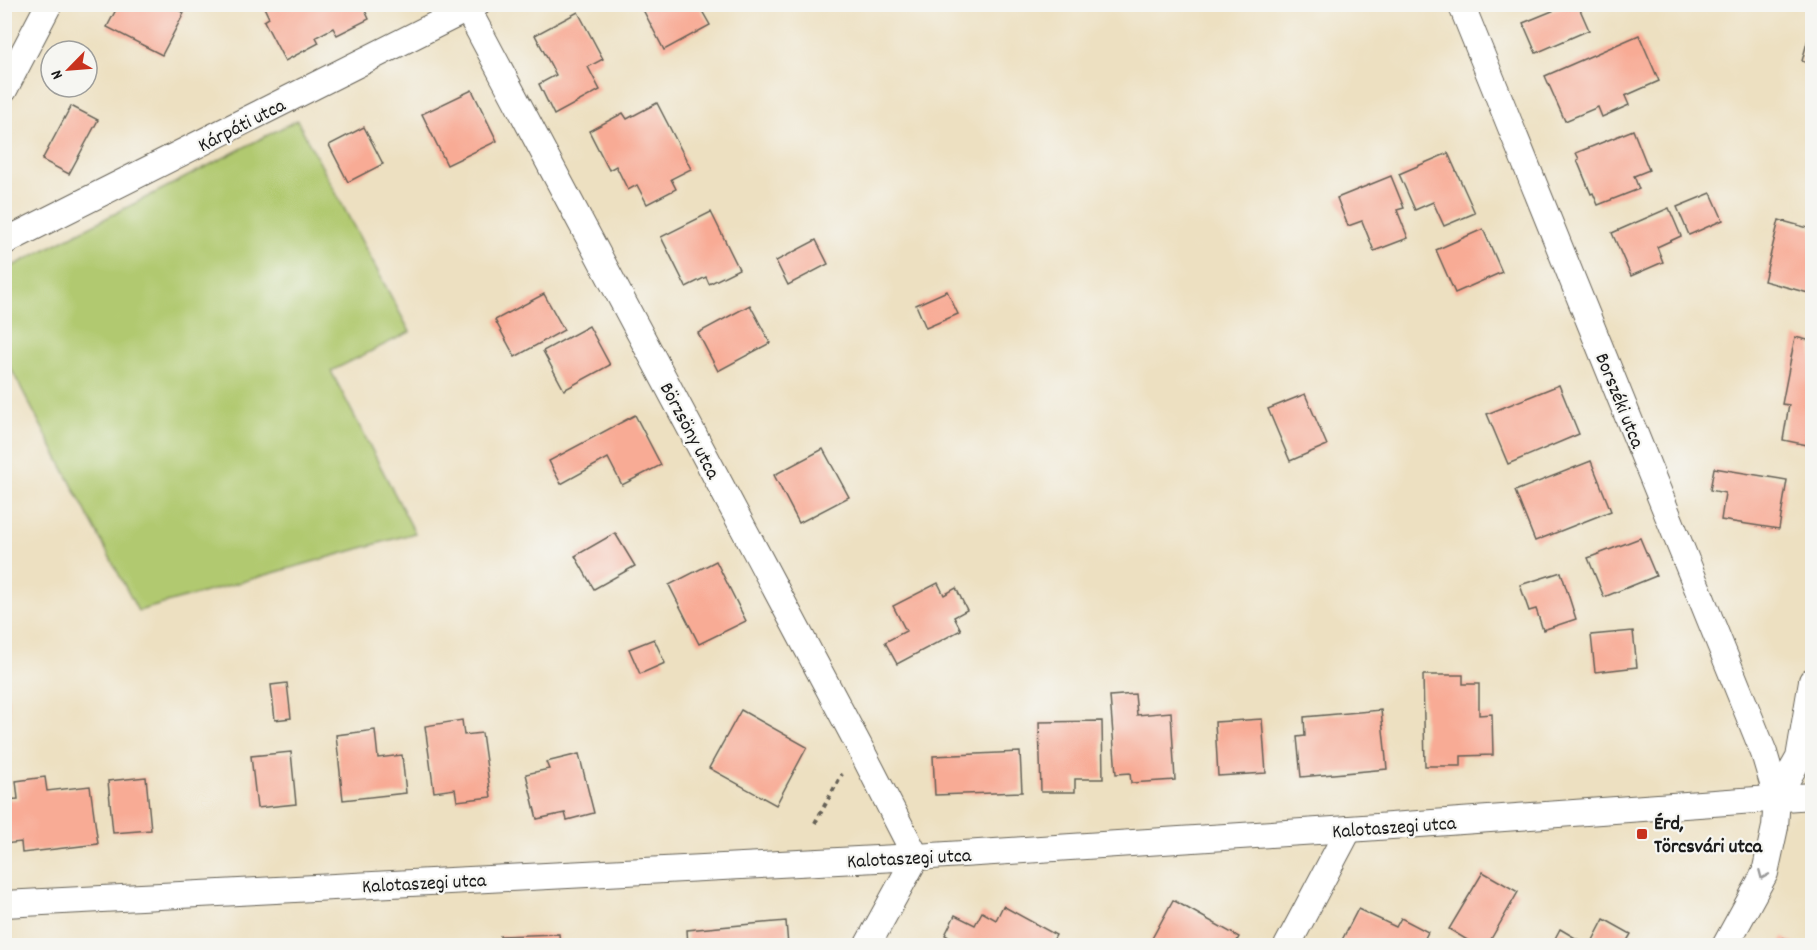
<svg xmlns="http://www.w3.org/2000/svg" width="1817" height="950" font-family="Dekko,sans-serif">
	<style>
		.grass { fill: #b1c96f; stroke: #667246; stroke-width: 1.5 }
		.building { fill: #f8ab95 }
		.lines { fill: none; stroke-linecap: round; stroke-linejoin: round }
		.minor-casing { stroke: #656156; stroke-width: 28 }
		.path { stroke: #656156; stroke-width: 4; stroke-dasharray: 4.5 4.5; stroke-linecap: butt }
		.minor { stroke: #fff; stroke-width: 26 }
		.oneway { stroke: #999 }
		.poi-dot { fill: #c8321e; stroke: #f6f6f2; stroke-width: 2 }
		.labels { text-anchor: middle; stroke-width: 4.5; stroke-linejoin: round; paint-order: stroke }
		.street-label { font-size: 20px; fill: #1c1c1c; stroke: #f6f6f2 }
		.poi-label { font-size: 20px; font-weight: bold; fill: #1c1c1c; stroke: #f6f6f2; text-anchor: start }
	</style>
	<rect width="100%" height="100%" fill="#f6f6f2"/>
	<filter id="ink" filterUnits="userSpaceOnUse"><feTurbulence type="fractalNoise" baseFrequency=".0167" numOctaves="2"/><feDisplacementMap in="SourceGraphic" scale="12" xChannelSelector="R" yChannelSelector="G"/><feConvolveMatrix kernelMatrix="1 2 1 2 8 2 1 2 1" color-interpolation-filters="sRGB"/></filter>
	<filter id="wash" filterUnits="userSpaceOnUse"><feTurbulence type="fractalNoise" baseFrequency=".008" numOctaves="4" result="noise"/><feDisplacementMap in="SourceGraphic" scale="24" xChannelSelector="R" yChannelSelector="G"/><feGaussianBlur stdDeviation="1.35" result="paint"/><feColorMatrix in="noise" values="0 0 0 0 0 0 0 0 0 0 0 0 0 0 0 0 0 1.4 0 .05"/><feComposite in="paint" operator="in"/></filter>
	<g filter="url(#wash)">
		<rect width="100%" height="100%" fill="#ede0c1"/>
		<!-- grass -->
		<path class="grass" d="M 297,120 L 410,332 L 331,371 L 415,533 L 138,611 L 5,357 L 5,270 Z"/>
		<g id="blocks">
			<!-- building -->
			<g class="building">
				<path d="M 119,4 L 168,4 L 184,13 L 162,55 L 107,27 Z"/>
				<path d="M 265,4 L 295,4 L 296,7 L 301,4 L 362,4 L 369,19 L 337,35 L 333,28 L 316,37 L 319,43 L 285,61 L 264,21 L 269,18 L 263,5 Z"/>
				<path d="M 640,4 L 698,4 L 710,25 L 664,50 Z"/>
				<path d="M 1567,5 L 1578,5 L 1589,30 L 1536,53 L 1523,23 Z"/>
				<path d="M 578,12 L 603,59 L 588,67 L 600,90 L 554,115 L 539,84 L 556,75 L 535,35 Z"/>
				<path d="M 1812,24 L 1812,65 L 1802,61 Z"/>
				<path d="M 1639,35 L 1659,81 L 1625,96 L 1629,105 L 1602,117 L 1598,107 L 1565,121 L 1545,76 Z"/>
				<path d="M 472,90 L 497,141 L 447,165 L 422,114 Z"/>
				<path d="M 657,103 L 691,169 L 671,179 L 676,189 L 647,204 L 637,185 L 628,190 L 616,166 L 609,170 L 589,131 L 623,113 L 627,119 Z"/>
				<path d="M 71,106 L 98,120 L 69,174 L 42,160 Z"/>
				<path d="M 364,127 L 383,164 L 348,182 L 329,145 Z"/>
				<path d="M 1633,130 L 1649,170 L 1634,176 L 1639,189 L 1598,205 L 1593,193 L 1591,194 L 1577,160 L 1579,159 L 1576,153 Z"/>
				<path d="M 1448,153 L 1475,213 L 1444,226 L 1433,202 L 1415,210 L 1399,174 Z"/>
				<path d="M 1391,176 L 1404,208 L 1397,210 L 1408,238 L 1374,251 L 1362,221 L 1348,226 L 1337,198 Z"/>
				<path d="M 1711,193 L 1723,220 L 1689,235 L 1677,207 Z"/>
				<path d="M 1669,208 L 1681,236 L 1657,247 L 1663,262 L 1631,276 L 1612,233 Z"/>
				<path d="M 711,212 L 739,269 L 709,284 L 706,277 L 686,287 L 661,237 Z"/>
				<path d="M 1779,220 L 1812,229 L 1812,294 L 1764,281 Z"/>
				<path d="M 1483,229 L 1502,272 L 1455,293 L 1436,250 Z"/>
				<path d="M 816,240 L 828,264 L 788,285 L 776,261 Z"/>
				<path d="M 947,291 L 958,314 L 926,328 L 916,305 Z"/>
				<path d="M 544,294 L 564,330 L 515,357 L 495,320 Z"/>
				<path d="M 750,305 L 770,343 L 718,371 L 698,333 Z"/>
				<path d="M 589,326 L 610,365 L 564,390 L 543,351 Z"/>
				<path d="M 1795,337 L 1812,341 L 1812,446 L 1783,440 L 1789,405 L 1782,404 Z"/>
				<path d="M 1559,385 L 1579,434 L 1508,464 L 1487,414 Z"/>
				<path d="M 1305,394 L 1327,445 L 1290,461 L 1268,409 Z"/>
				<path d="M 635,415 L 661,465 L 622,485 L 608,458 L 561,484 L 549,461 Z"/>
				<path d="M 823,449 L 849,497 L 799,523 L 774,475 Z"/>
				<path d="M 1591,461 L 1611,511 L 1535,541 L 1515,491 Z"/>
				<path d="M 1714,468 L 1787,480 L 1779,529 L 1721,520 L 1725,493 L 1710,490 Z"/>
				<path d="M 615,533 L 635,566 L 594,589 L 575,556 Z"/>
				<path d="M 1640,538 L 1656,576 L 1604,597 L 1588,558 Z"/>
				<path d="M 716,561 L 746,621 L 699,644 L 669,585 Z"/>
				<path d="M 1561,572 L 1576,619 L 1543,630 L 1536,609 L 1529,611 L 1520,585 Z"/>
				<path d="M 938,583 L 944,595 L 956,588 L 967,610 L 954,617 L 961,630 L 897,664 L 885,642 L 906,631 L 893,606 Z"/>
				<path d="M 1633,631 L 1637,667 L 1595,672 L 1591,635 Z"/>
				<path d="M 654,639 L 665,663 L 640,674 L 629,649 Z"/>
				<path d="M 1423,675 L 1463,675 L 1463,684 L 1479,684 L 1479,715 L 1492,714 L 1493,755 L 1461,756 L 1461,766 L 1425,766 Z"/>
				<path d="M 287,683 L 291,718 L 275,720 L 271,685 Z"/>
				<path d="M 1135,694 L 1137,715 L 1171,712 L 1175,780 L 1131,783 L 1130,773 L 1116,774 L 1110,696 Z"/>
				<path d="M 8,697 L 10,720 L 4,721 L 4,698 Z"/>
				<path d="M 741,710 L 807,747 L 776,805 L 709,768 Z"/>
				<path d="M 1381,710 L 1387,769 L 1301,777 L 1297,737 L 1305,736 L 1304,717 Z"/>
				<path d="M 1262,719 L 1266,773 L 1218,776 L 1215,722 Z"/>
				<path d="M 462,720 L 464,735 L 482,733 L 491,797 L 457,801 L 455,789 L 434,792 L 425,726 Z"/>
				<path d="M 1102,721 L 1103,779 L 1075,779 L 1075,792 L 1041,792 L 1039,722 Z"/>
				<path d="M 375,730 L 378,758 L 402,755 L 406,793 L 343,800 L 336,735 Z"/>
				<path d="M 291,752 L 296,804 L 257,808 L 251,756 Z"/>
				<path d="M 1020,752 L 1022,792 L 935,795 L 933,756 Z"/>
				<path d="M 579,754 L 594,813 L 567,820 L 565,813 L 537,819 L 526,774 L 549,769 L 546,762 Z"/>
				<path d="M 45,777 L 47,791 L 90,786 L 98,844 L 22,853 L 21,842 L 4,844 L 4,800 L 18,799 L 16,781 Z"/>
				<path d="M 146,777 L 151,830 L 113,833 L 108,781 Z"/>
				<path d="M 1483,872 L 1518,892 L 1487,946 L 1477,946 L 1449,929 Z"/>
				<path d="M 1173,900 L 1239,937 L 1234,946 L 1153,946 L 1149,944 Z"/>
				<path d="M 1003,906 L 1056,935 L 1050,946 L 964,946 L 945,935 L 955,915 L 975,925 L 982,912 L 996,920 Z"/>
				<path d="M 1358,909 L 1396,927 L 1401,918 L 1428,932 L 1421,946 L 1353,946 L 1342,940 Z"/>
				<path d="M 1604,919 L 1631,934 L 1624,946 L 1590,946 Z"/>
				<path d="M 786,921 L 788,946 L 688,946 L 687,930 Z"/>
				<path d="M 1560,929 L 1589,946 L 1551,946 Z"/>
				<path d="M 559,934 L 560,946 L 500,946 L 500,936 Z"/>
				<path d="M 1783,938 L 1799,946 L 1779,946 Z"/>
				<path d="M 458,941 L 458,946 L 422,946 L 422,944 Z"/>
			</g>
		</g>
	</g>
	<g filter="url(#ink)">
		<use href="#blocks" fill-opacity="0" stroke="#656156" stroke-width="1.5"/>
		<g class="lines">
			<defs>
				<g id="minor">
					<path d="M 463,4 L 468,10 L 858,744 L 916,857 L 867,946"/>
					<path d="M 1461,4 L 1764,753 L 1777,797 L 1775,827 L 1765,873 L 1725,946"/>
					<path d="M 4,90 L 49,4"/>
					<path d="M 4,242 L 477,4"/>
					<path d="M 1777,797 L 1799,758 L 1812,681"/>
					<path d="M 4,904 L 916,857 L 1349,829 L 1812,796"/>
					<path d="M 1287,946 L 1349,829"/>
				</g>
			</defs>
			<!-- minor casing -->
			<use href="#minor" class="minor-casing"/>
			<!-- path -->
			<path class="path" d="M 815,823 L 842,774"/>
			<!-- minor -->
			<use href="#minor" class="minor"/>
		</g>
		<!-- one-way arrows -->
		<defs><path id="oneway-chevron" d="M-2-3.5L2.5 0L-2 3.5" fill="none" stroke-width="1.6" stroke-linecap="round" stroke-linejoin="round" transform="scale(1.5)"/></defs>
		<use class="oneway" href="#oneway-chevron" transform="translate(1763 875) rotate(113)"/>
	</g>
	<!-- markers -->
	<rect class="poi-dot" x="1636" y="828" width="12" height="12" rx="3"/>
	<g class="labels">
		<!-- street labels -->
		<g class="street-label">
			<text transform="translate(241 124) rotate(-27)" y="7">Kárpáti utca</text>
			<text transform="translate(1621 400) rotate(68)" y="7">Borszéki utca</text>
			<text transform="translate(691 430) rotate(62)" y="7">Börzsöny utca</text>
			<text transform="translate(1394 826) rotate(-4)" y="7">Kalotaszegi utca</text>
			<text transform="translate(909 857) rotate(-3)" y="7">Kalotaszegi utca</text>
			<text transform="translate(424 882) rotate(-3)" y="7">Kalotaszegi utca</text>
		</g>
		<!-- poi labels -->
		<g class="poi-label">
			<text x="1654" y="829">Érd,<tspan x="1654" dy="23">Törcsvári utca</tspan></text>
		</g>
	</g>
	<!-- margin -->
	<rect width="1817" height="950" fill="none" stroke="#f6f6f2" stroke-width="24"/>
	<!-- north arrow -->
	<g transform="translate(69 69) rotate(245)"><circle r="28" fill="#f6f6f2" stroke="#9f9f9c" stroke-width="1.5"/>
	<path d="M0-4.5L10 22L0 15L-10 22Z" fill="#c8321e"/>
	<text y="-9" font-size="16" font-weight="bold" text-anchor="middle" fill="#1c1c1c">N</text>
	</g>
</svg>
